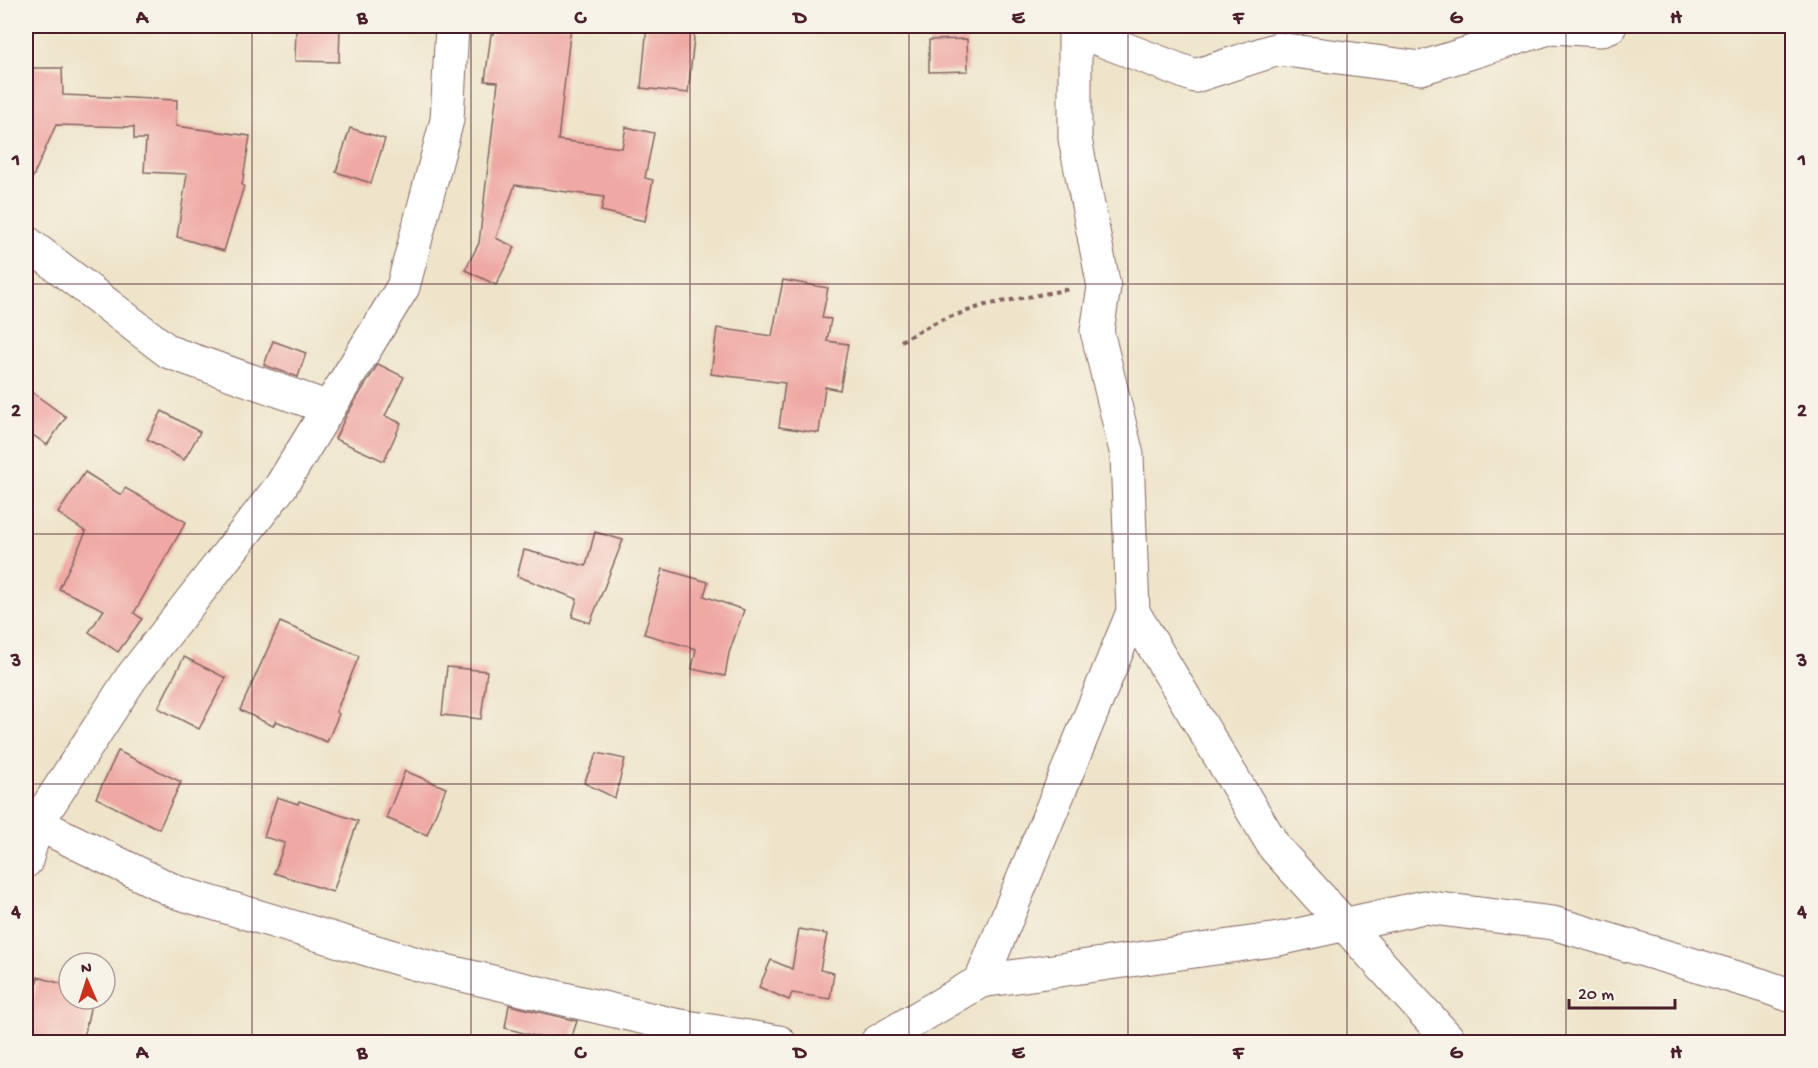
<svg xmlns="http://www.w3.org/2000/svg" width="1818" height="1068" font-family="'Gochi Hand',sans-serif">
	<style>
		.building { fill: #efa8a3 }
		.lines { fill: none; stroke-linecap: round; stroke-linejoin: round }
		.minor-casing { stroke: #836462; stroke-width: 35 }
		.path { stroke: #836462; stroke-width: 4; stroke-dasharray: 4.5 4.5; stroke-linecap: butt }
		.minor { stroke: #fff; stroke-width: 33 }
		.grid { fill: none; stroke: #4a1f2b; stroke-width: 1.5; stroke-opacity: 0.55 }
		.neatline { fill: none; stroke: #4a1f2b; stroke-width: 2 }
		.grid-label { font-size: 20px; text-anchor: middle; font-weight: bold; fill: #4a1f2b }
	</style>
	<rect width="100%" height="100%" fill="#f7f3e8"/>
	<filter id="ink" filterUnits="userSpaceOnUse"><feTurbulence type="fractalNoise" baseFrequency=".0167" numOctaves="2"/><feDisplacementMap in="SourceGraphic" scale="12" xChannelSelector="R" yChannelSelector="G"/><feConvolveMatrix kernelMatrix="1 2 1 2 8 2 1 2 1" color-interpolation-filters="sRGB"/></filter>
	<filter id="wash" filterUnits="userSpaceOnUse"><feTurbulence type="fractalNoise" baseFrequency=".008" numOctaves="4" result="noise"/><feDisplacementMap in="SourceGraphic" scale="24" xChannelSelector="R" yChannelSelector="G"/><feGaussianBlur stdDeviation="1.35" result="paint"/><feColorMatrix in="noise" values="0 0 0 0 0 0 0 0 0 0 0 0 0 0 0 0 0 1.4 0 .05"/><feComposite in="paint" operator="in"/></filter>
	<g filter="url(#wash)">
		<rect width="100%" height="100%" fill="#eee4c9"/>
		<g id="blocks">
			<!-- building -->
			<g class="building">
				<path d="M 296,26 L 340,26 L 339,62 L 295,61 Z"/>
				<path d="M 495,26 L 571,26 L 558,140 L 622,148 L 626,127 L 654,133 L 645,178 L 653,180 L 645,221 L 601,211 L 604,197 L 515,185 L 496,238 L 515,247 L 496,285 L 465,270 L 479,243 L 498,82 L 485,81 L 491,34 L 494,34 Z"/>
				<path d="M 647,26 L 695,29 L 688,93 L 641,88 Z"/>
				<path d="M 967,39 L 968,71 L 929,72 L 929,40 Z"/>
				<path d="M 27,68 L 62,68 L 63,95 L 177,100 L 176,126 L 250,136 L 242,185 L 244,186 L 224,251 L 177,237 L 187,174 L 144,172 L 146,139 L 134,139 L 134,127 L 56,125 L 28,188 Z"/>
				<path d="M 350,128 L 385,139 L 371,183 L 336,172 Z"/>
				<path d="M 783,280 L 828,288 L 822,318 L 831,319 L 827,341 L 848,344 L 840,390 L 825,387 L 819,433 L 779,427 L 785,383 L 711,374 L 717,328 L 772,336 Z"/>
				<path d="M 273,341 L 306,353 L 298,377 L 264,365 Z"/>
				<path d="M 378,364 L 404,377 L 385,416 L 401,423 L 384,461 L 335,439 L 347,414 Z"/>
				<path d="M 26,388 L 66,417 L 47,445 L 26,430 Z"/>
				<path d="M 162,411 L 200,432 L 184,460 L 147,439 Z"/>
				<path d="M 85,472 L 121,495 L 125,488 L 186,522 L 134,613 L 142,619 L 118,652 L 89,632 L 104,610 L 59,589 L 86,532 L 58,513 Z"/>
				<path d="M 595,532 L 623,540 L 590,623 L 572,617 L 577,599 L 517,576 L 524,550 L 586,566 Z"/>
				<path d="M 663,569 L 708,582 L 704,596 L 744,610 L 729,653 L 725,676 L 692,669 L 696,649 L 644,634 Z"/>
				<path d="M 280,622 L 359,656 L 336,712 L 339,714 L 327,742 L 276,721 L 273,726 L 240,710 Z"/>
				<path d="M 184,657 L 226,678 L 199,729 L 158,708 Z"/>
				<path d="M 447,667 L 487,671 L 481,719 L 442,715 Z"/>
				<path d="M 118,751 L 181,782 L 159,829 L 96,798 Z"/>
				<path d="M 597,753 L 625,759 L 615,798 L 584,783 Z"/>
				<path d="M 405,771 L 446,788 L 427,835 L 386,818 Z"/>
				<path d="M 277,797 L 298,804 L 299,801 L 358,821 L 333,892 L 274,873 L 285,843 L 264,837 Z"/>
				<path d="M 799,929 L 827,934 L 820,970 L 834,973 L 830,999 L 792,993 L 789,1000 L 759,987 L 771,960 L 792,969 Z"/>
				<path d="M 38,977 L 69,986 L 69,999 L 92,999 L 83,1042 L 26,1042 L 26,1034 Z"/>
				<path d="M 509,1005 L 577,1021 L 570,1042 L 557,1042 L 505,1028 Z"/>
			</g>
		</g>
	</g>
	<g filter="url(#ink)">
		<use href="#blocks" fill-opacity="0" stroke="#836462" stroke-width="1.5"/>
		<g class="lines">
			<defs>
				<g id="minor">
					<path d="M 1075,30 L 1195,76 L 1278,49 L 1421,68 L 1552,27 L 1600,30 L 1610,26"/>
					<path d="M 26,242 L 169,352 L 329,408"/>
					<path d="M 1133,612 L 1275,848 L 1451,1042"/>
					<path d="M 26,818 L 176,892 L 420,965 L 675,1025 L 779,1042"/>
					<path d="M 26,861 L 37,823 L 131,678 L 281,486 L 403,287 L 447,120 L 452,26"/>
					<path d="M 981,981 L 1279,939 L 1424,907 L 1553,923 L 1761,985 L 1792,996"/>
					<path d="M 877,1042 L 981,981 L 1133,612 L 1127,455 L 1097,331 L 1104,287 L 1075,139 L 1075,26"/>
				</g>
			</defs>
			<!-- minor casing -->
			<use href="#minor" class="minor-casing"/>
			<!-- path -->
			<path class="path" d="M 901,341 L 938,321 L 985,305 L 1070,289"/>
			<!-- minor -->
			<use href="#minor" class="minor"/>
		</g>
	</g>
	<!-- grid -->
	<path class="grid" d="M 252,26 L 252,1042M 471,26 L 471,1042M 690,26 L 690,1042M 909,26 L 909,1042M 1128,26 L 1128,1042M 1347,26 L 1347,1042M 1566,26 L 1566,1042M 26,284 L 1792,284M 26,534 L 1792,534M 26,784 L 1792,784"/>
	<!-- margin -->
	<rect width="1818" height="1068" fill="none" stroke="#f7f3e8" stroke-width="66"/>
	<!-- north arrow -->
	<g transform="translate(87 981) rotate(357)"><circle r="28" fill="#f7f3e8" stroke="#b29e9c" stroke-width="1.5"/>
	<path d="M0-4.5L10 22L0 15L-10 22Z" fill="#c8321e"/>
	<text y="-9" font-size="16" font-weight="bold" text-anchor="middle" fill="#4a1f2b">N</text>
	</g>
	<!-- scale -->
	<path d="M1569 999v9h106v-9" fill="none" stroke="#4a1f2b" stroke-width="3"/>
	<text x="1578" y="999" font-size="18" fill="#4a1f2b" stroke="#f7f3e8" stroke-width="4.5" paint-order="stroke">20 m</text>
	<rect x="33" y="33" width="1752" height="1002" class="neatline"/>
	<g class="grid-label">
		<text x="142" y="23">A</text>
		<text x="362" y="23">B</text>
		<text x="580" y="23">C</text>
		<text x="800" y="23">D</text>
		<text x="1018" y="23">E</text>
		<text x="1238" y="23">F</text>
		<text x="1456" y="23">G</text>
		<text x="1676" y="23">H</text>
		<text x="16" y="165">1</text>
		<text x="1802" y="165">1</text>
		<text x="16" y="416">2</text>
		<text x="1802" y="416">2</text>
		<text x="16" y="666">3</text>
		<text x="1802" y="666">3</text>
		<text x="16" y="917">4</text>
		<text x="1802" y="917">4</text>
		<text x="142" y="1058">A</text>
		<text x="362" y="1058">B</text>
		<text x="580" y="1058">C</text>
		<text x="800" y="1058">D</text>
		<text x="1018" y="1058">E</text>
		<text x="1238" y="1058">F</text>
		<text x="1456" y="1058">G</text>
		<text x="1676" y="1058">H</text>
	</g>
</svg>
